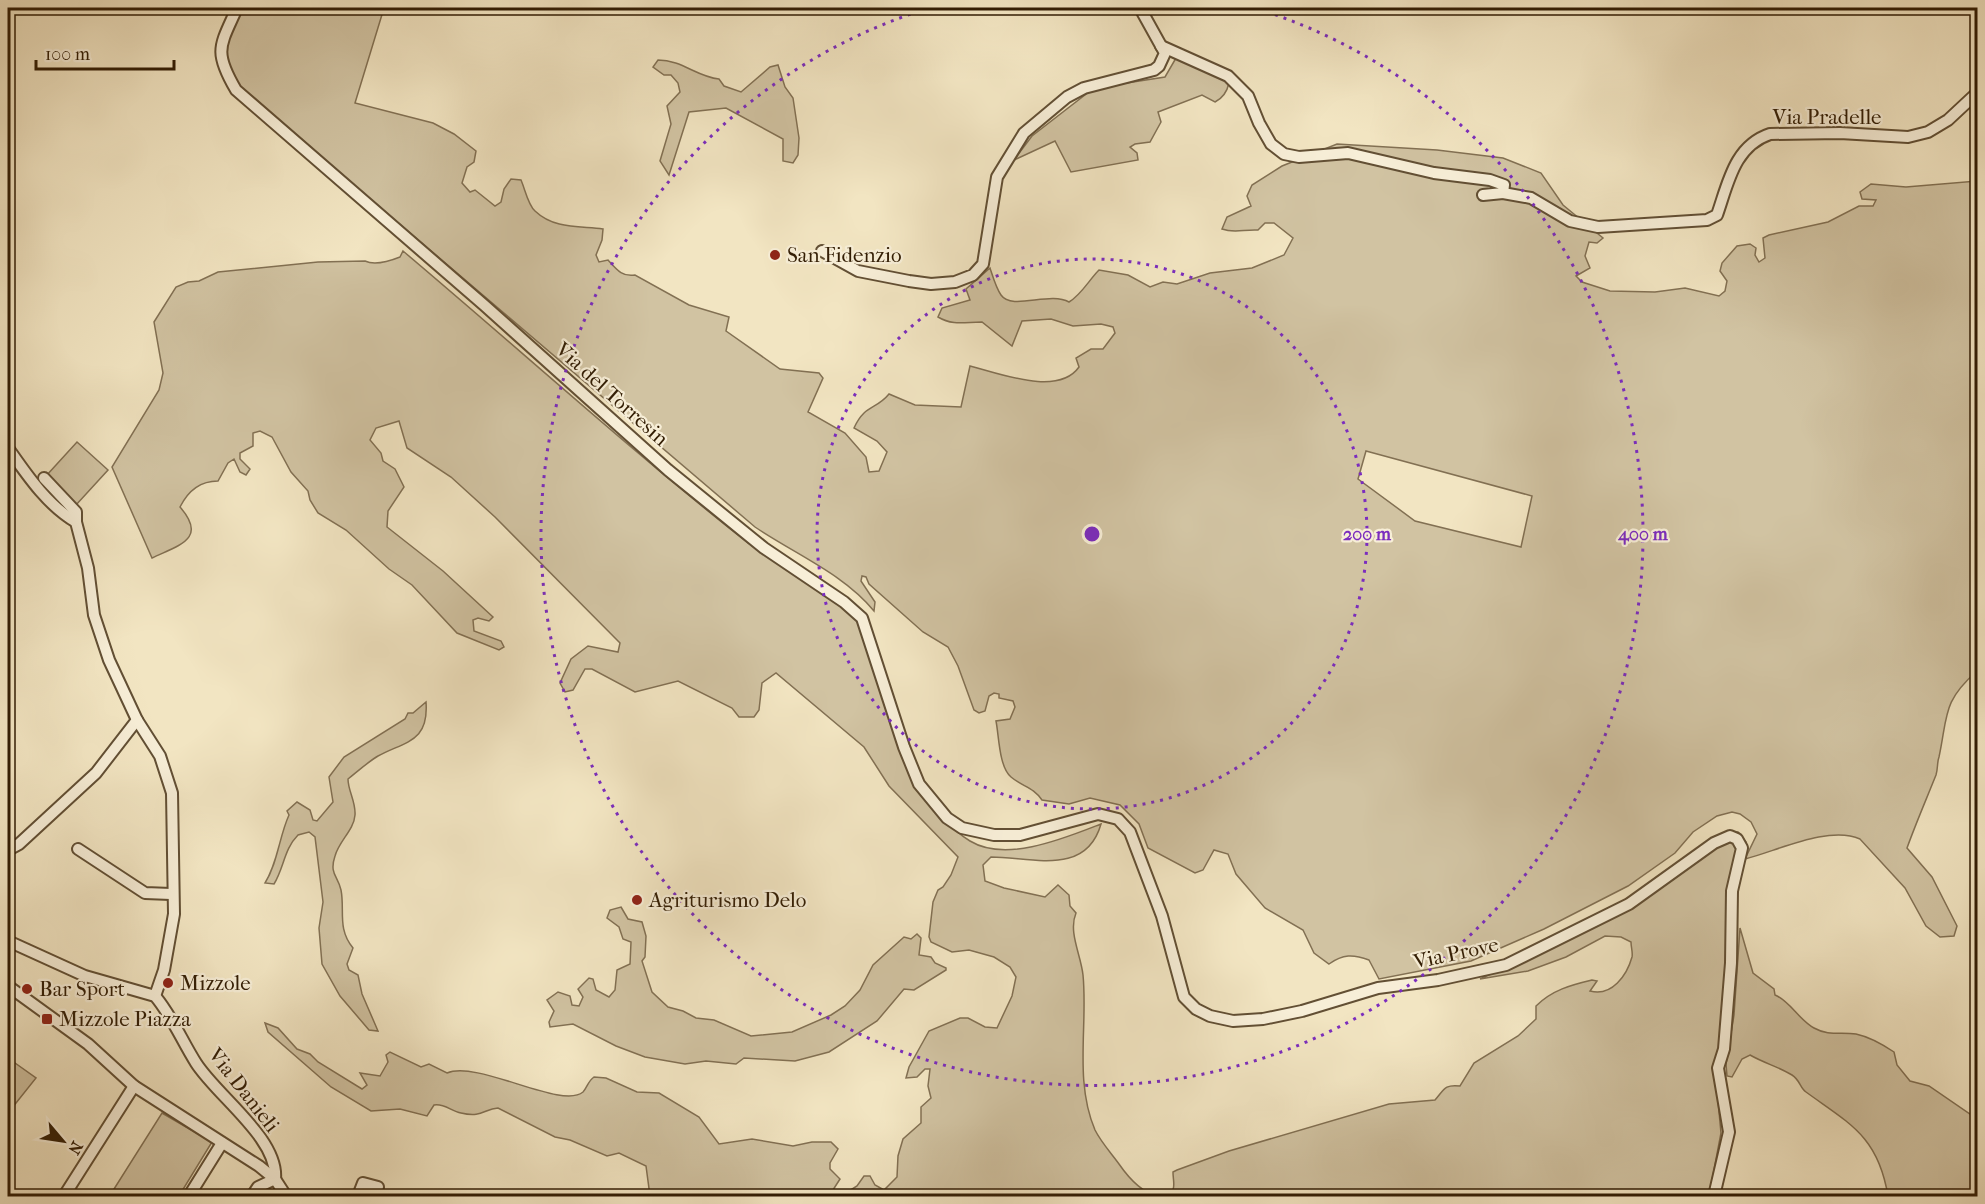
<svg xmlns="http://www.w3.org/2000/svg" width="1985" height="1204" font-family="'IM FELL French Canon',serif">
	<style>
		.green { fill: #d1c3a2; stroke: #827053; stroke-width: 1.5; fill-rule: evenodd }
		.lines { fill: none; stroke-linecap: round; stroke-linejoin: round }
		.minor-casing { stroke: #624f34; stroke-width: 14 }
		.minor { stroke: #f7eed7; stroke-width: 10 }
		.ring { fill: none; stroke: #7b2cbf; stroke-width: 3; stroke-dasharray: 3 6 }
		.poi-dot { fill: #8f2418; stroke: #f7eed7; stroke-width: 2 }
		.labels { text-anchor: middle; stroke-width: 4.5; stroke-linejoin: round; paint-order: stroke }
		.street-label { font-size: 21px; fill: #321d04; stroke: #f7eed7 }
		.poi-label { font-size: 21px; fill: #321d04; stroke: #f7eed7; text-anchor: start }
		.centre { fill: #7b2cbf; stroke: #f7eed7; stroke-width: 3 }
		.ring-label { font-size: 18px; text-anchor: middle; font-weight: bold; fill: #7b2cbf; stroke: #f7eed7; stroke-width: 4.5; stroke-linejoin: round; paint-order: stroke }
	</style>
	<rect width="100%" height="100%" fill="#f2e5c2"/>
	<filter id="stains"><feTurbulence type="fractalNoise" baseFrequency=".00333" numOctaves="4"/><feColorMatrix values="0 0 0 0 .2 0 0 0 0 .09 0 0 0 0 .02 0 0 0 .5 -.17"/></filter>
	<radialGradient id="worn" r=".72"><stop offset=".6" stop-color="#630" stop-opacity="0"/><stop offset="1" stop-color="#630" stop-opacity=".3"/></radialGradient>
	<!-- green -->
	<g class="green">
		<path d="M 240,8 L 384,8 L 355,103 L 433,123 L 454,134 L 476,151 L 474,162 L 467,167 L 462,183 L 470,192 L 475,190 L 495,206 L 501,202 L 504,189 L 511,179 L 521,180 C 525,189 528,205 535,211 C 554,229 578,226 603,229 L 602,240 L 596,255 L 599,262 L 608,260 C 617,270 622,277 635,275 L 689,305 L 729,317 L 726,331 L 780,369 L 819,373 L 823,378 L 808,412 L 845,433 L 866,457 L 869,472 L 879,471 L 887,452 L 877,441 L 854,428 C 865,404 876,410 889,394 L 915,405 L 961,407 L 970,366 C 999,373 1058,397 1079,367 L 1076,358 L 1091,349 L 1103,349 L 1115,333 L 1113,327 L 1101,324 L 1073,326 L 1051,319 L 1022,321 L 1012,346 L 982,322 C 965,322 953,326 938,317 L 942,308 L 970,300 L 966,289 L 990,268 C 993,277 996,288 1001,295 C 1012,311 1050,291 1069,302 C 1081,295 1089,280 1099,270 L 1128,275 L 1150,287 L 1163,282 L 1177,284 L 1210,273 L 1252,268 L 1284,255 L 1293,238 L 1274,223 L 1265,223 L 1258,230 C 1244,229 1235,234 1222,229 L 1227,217 L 1251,206 L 1247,196 L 1252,185 L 1282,166 L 1337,144 L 1437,150 L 1503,158 L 1541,173 L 1563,205 L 1603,238 L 1597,243 L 1589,242 L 1585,256 L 1590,268 L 1576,276 L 1582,282 L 1610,291 L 1655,292 L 1685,288 L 1719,296 L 1725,291 L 1727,281 L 1720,271 L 1722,263 L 1737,246 L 1750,244 L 1756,248 L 1755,255 L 1759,262 L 1765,258 L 1763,238 L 1769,235 L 1828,222 L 1859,206 L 1873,206 L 1876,200 L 1862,199 L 1860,192 L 1871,184 L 1906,187 L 1977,181 L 1978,453 L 1973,459 L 1978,461 L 1978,613 C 1973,626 1977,656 1977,671 C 1942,702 1948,715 1939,757 C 1937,762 1938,769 1936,775 C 1926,800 1916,823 1907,848 L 1932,877 L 1957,926 L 1954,936 L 1940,937 L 1926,926 L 1905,888 L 1860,839 C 1829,825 1777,851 1745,859 L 1757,834 L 1751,822 L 1740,814 L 1732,812 L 1717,816 L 1693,832 L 1675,853 L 1628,886 L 1544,929 L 1471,961 L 1379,979 L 1369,960 C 1353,954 1343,954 1329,964 L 1314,953 L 1303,930 L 1265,908 L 1236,874 L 1228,854 L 1214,850 L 1203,870 L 1195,873 L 1148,848 L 1139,824 L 1120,805 L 1090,798 L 1069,804 L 1042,800 C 1033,787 1023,787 1011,777 C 999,767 999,736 996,721 L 1010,719 L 1015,707 L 1013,701 L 999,698 L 999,694 L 994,693 L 989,696 L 985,711 L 979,713 L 974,710 L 958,666 L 948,647 L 923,632 L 869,584 L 866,577 L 862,576 L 861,581 L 875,602 L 874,611 C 844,574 795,554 755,527 L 241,89 C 216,50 223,48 240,8 ZM 1366,451 L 1532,496 L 1521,547 L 1415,521 L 1358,479 Z"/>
		<path d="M 1176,58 L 1223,79 L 1229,83 C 1227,92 1223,98 1215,102 L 1202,95 L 1158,112 L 1161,122 L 1150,142 L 1135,144 L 1130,147 L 1137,153 L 1138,160 L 1071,172 L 1055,141 L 1014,160 L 1032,136 L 1094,88 L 1165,77 Z"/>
		<path d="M 658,60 C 682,60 697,77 719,79 L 724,86 L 741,92 L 770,67 L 778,65 L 785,87 L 793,98 L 799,138 L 798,155 L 793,163 L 783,161 L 783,139 L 726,108 L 689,112 L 669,175 L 660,161 L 671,124 L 667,106 L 680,92 L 678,83 L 671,75 L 664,75 L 653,67 Z"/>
		<path d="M 403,251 C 518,348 630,450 748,543 C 785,571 836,587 865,624 C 876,639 881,660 887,678 C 904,731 919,810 970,841 C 1006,863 1065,838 1101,824 C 1086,877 1031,857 991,857 L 983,865 L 985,881 L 1004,888 L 1045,897 L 1058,885 L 1069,895 L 1070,906 L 1076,913 C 1068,932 1081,955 1083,975 C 1088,1025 1074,1081 1095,1130 C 1101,1142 1111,1153 1119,1164 C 1128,1177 1141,1192 1157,1196 L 841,1196 L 857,1186 L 864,1176 L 870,1176 L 875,1185 L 884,1190 L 897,1177 L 898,1156 L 903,1139 L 921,1123 L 921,1107 L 931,1098 L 928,1086 L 930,1069 L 925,1069 L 917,1077 L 906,1078 L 909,1067 L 929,1031 L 960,1018 L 968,1018 L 985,1027 L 997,1028 L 1012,996 L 1016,977 L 1010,967 L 994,957 L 969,950 L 952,952 L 931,942 L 929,937 L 933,902 L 938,890 L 943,887 L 951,875 L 958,857 L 889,786 L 864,747 L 776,673 L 762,683 L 759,710 L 754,717 L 739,717 L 732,708 L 678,681 L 635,692 L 592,669 L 585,669 L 573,690 L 565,692 L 560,683 L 571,659 L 588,646 L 618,652 L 620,643 L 495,517 L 451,477 L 407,448 L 399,421 L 376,428 L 370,440 L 381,453 L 383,461 L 395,469 L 404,487 L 388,511 L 387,527 L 443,571 L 493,617 L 489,621 L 478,618 L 473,620 L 474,631 L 501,641 L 504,647 L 499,650 L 457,633 L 412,585 L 389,569 L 346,530 L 318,513 L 310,500 L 308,491 L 291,472 L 272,437 L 260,431 L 253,433 L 253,446 L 240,453 L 240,459 L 250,469 L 246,475 L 240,472 L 234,459 L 228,463 L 218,481 C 201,481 188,491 180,507 C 208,539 179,545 152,558 L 112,467 L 159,390 L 163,373 L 154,322 L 176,287 L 188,282 L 199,281 L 218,272 L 318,262 L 365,261 C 375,266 390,261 400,257 Z"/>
		<path d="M 77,442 L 108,470 L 76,505 L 46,476 Z"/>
		<path d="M 426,702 C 429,742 406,741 378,756 C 368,762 358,771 348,779 C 348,791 356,802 355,815 C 354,830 339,841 335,856 C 329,874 338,876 341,890 C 345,910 337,929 353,948 L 347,964 L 349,970 L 358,975 L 362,994 L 378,1031 L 369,1030 L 340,996 L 322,964 L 319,928 L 323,902 L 315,837 L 309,832 L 298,835 C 284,849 284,868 274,884 L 265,883 C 278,862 279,837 289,815 L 287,811 L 297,802 L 310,810 L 313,820 L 317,821 L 333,802 L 329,777 L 344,757 L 405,719 L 408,713 L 413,713 Z"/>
		<path d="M 1738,832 L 1746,842 L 1736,859 L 1724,1018 L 1715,1068 L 1721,1133 L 1709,1196 L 1164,1196 C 1178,1191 1173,1184 1173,1172 L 1177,1170 L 1229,1151 L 1389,1104 L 1435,1100 C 1444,1090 1444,1084 1460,1086 L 1474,1063 L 1518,1036 L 1536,1019 L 1536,1006 C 1552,990 1571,985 1592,980 L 1597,981 L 1590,991 C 1612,997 1627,975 1632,957 C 1633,953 1631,947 1631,942 L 1621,937 L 1605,936 L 1566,957 L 1528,971 L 1480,979 C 1546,948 1613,922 1672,880 C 1690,868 1718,832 1738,832 Z"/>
		<path d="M 621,907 L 628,919 L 642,922 L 646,936 L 645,957 L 642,961 L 652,992 L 668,1007 L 683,1011 L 696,1018 L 714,1020 L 751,1036 L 792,1032 L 831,1015 L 845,1006 L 860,990 L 873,965 L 904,937 L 911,939 L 917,934 L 921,938 L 919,955 L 931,957 L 935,963 L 946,968 L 946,970 L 914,990 L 904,989 L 877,1021 L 829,1052 L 795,1061 L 744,1058 L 736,1064 L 706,1061 L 685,1064 L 645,1057 L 616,1046 L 573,1024 L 550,1027 L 549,1022 L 554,1011 L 547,1000 L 558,992 L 570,996 L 572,1005 L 579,1006 L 583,997 L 578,989 L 589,978 L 593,979 L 596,990 L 609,997 L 615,990 L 617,970 L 630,964 L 631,942 L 623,939 L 619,927 L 607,918 L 610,910 Z"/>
		<path d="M 1740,928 L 1753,973 L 1774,989 L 1775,995 C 1790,1001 1799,1020 1814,1028 C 1828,1036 1841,1032 1856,1034 C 1870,1037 1882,1044 1894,1052 L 1897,1065 L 1910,1081 L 1929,1086 L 1977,1119 L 1977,1196 L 1888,1196 C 1878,1136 1850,1124 1806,1092 C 1800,1088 1800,1080 1792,1075 C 1779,1067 1764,1063 1750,1055 L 1742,1059 L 1732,1077 L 1727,1076 L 1726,1064 L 1734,1015 Z"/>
		<path d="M 265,1023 L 278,1028 L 297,1049 L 310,1054 L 318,1062 L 362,1089 L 367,1085 L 360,1073 L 380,1076 L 388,1062 L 386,1055 L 390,1052 L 421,1067 L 429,1064 L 447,1073 C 478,1060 562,1110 583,1092 C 587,1088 588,1081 594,1077 L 606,1078 L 637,1092 L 659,1093 L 699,1117 L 719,1144 L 752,1139 L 793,1146 L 812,1142 L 831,1142 L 838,1149 L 830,1163 L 830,1169 L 840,1179 L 831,1193 L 837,1196 L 650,1196 L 646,1166 L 619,1153 L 607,1156 L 570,1140 L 555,1137 L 498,1108 C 484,1109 482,1118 461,1113 C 451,1111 444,1103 434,1105 L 427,1116 L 400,1109 L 371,1111 L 331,1087 L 268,1032 Z"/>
		<path d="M 8,1058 L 36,1078 L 8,1113 Z"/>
		<path d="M 162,1113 L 212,1142 L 179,1196 L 127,1196 L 114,1189 Z"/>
	</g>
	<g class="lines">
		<defs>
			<g id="minor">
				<path d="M 237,8 C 220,46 213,51 236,90 L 484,305 L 668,470 L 764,548 L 844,602 L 862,618 L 904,747 L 919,784 L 947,818 L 962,828 L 994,835 L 1020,835 L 1098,814 L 1118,819 L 1130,832 L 1162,916 L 1184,997 L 1196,1009 L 1210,1016 L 1233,1021 L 1263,1019 L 1302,1011 L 1378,988 L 1438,980 L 1506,965 L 1629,904 L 1714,843 L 1730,836 L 1737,839 L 1742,848 L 1732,891 L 1731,963 L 1724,1049 L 1718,1068 L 1729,1132 L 1714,1196"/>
				<path d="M 1161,46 L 1228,76 L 1248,96 L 1259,123 L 1271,144 L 1284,154 L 1299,157 L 1348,153 L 1434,173 L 1490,180 L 1504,185 L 1503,193 L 1483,195"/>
				<path d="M 1503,193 L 1531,198 L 1570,221 L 1598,227 L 1707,220 L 1717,215 C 1728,184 1734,146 1770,134 L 1840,133 L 1908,137 L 1928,132 L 1948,120 L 1978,92"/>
				<path d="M 822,251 L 858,271 L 909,281 L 931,284 L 955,282 L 973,275 L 983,264 L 997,177 L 1024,133 L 1067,97 L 1084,88 L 1154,70 L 1159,66 L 1165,53 L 1140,8"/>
				<path d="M 8,448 C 27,475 47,505 76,522"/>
				<path d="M 44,478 L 76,512 L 76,522 L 88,568 L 94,615 L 109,660 L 137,720 L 160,756 L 172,793 L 174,914 L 164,970 L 155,996"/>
				<path d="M 78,849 L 145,893 L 171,894"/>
				<path d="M 8,850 L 19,844 L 96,773 L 137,720"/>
				<path d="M 8,941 L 85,976 L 155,996 C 172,1016 182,1041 196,1063 C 217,1096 279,1139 275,1179"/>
				<path d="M 8,986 L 88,1044 L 134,1086 L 259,1166 L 275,1179 L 286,1196"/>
				<path d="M 64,1196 L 134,1086"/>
				<path d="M 189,1196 L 222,1143"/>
				<path d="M 252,1196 L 258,1187 L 275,1179"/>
				<path d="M 358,1196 L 363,1183 L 378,1187"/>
			</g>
		</defs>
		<!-- minor casing -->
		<use href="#minor" class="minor-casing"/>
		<!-- minor -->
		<use href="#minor" class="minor"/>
	</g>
	<!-- distance rings -->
	<g class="ring">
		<circle cx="1092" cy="534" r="275"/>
		<path d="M1258 9A551 551 0 1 1 926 9"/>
	</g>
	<!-- markers -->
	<g class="poi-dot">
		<circle cx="775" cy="255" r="6"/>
		<circle cx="637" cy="900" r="6"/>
		<circle cx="168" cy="983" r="6"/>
		<circle cx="27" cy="989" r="6"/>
		<rect x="41" y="1013" width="12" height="12" rx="3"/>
	</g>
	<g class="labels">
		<!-- street labels -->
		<g class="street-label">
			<text x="1827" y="124">Via Pradelle</text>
			<text transform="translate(612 394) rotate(42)" y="7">Via del Torresin</text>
			<text transform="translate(1456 953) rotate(-12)" y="7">Via Prove</text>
			<text transform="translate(244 1090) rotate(52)" y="7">Via Danieli</text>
		</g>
		<!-- poi labels -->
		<g class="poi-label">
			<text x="787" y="262">San Fidenzio</text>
			<text x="649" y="907">Agriturismo Delo</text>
			<text x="180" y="990">Mizzole</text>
			<text x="39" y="996">Bar Sport</text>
			<text x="59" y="1026">Mizzole Piazza</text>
		</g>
	</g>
	<circle cx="1092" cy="534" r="9" class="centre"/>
	<g class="ring-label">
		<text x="1367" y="540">200 m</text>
		<text x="1643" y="540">400 m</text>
	</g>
	<!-- margin -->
	<rect width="1985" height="1204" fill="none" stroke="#f2e5c2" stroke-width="30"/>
	<rect x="9" y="9" width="1967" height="1186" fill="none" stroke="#321d04" stroke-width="3"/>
	<rect x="15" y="15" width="1955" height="1174" fill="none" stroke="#321d04" stroke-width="1.5"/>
	<!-- north arrow -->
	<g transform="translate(63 1141) rotate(119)" stroke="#f7eed7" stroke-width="4.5" paint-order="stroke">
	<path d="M0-4.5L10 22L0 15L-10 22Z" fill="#321d04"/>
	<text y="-9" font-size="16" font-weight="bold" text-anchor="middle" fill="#321d04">N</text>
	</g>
	<!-- scale -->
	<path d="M36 60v9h138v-9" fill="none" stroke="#321d04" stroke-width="3"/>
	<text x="45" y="60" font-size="18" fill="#321d04" stroke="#f7eed7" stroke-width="4.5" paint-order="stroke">100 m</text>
	<rect width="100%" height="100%" filter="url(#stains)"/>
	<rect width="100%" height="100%" fill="url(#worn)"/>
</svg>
